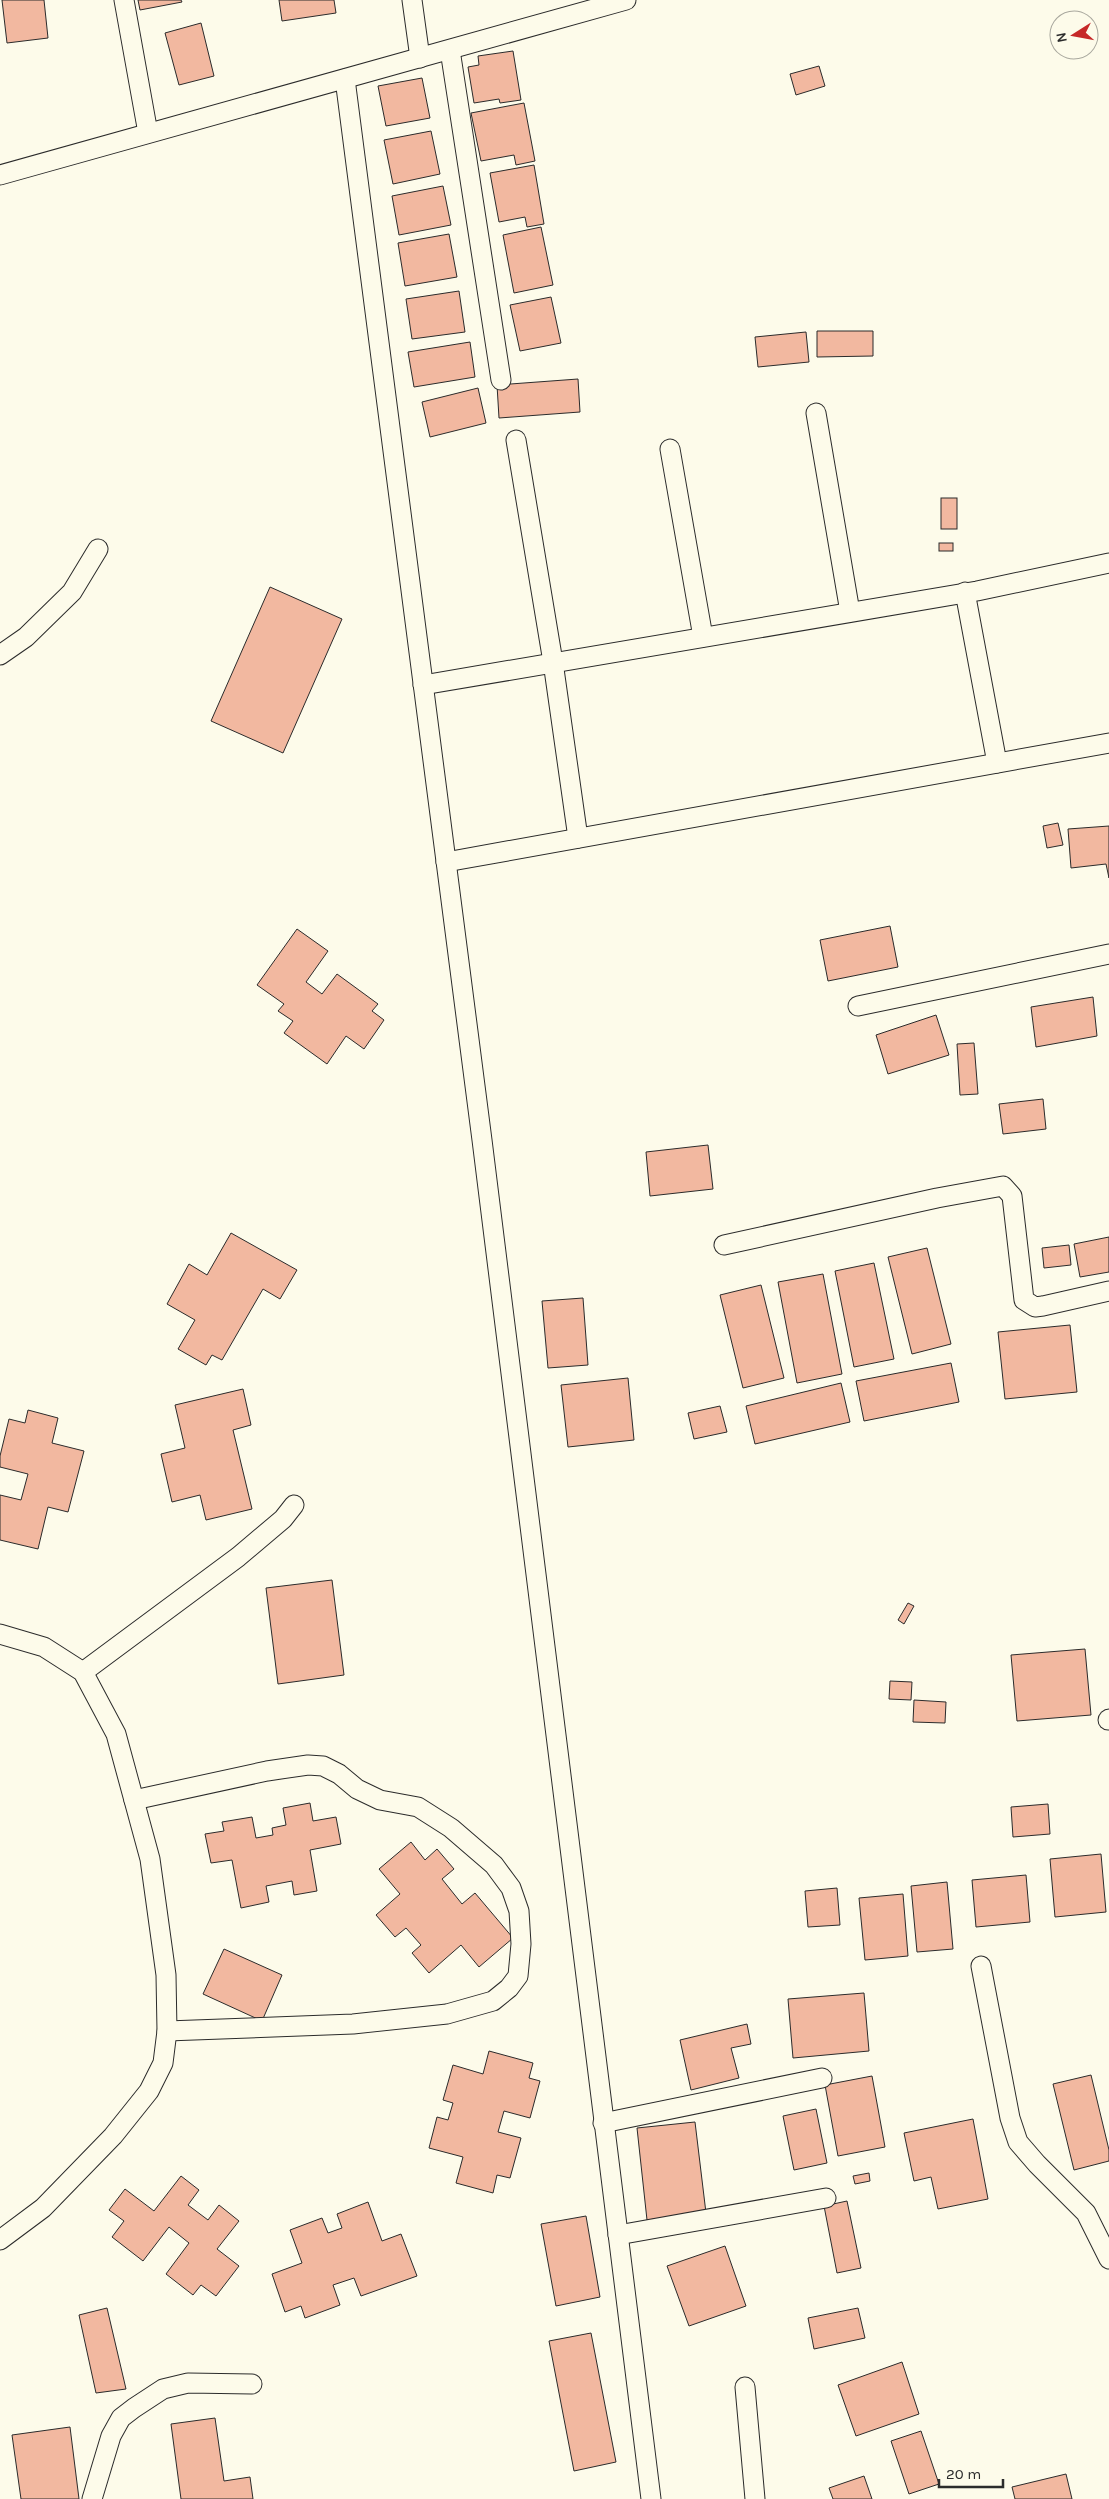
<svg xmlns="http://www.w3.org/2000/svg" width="1109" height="2499" font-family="Karla,sans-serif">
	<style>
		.building { fill: #f2b8a0; stroke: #2b2b2b }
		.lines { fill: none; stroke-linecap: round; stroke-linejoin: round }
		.street-casing { stroke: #2b2b2b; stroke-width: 21 }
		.street { stroke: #fdfbea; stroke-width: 19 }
	</style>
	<rect width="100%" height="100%" fill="#fdfbea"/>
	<!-- building -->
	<g class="building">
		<path d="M 2,0 L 44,0 L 48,38 L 7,43 Z"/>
		<path d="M 138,0 L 181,0 L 182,2 L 140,10 Z"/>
		<path d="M 279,0 L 334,0 L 336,13 L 282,21 Z"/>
		<path d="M 201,23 L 214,76 L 179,85 L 165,33 Z"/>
		<path d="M 513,51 L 521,100 L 500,103 L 499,99 L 474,103 L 468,67 L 479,65 L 478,56 Z"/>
		<path d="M 819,66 L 825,86 L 796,95 L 790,74 Z"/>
		<path d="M 422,78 L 430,118 L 386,126 L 378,86 Z"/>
		<path d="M 524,103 L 535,161 L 516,165 L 514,155 L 481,161 L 471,113 Z"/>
		<path d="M 431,131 L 440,174 L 393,184 L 384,140 Z"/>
		<path d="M 534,165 L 544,224 L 527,227 L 525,217 L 499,222 L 490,173 Z"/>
		<path d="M 443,186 L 451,225 L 399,235 L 392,196 Z"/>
		<path d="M 541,227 L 553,285 L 514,293 L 503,235 Z"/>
		<path d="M 449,234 L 457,277 L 405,286 L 398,243 Z"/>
		<path d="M 459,291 L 465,332 L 412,339 L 406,299 Z"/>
		<path d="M 551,297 L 561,343 L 520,351 L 510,305 Z"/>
		<path d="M 817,331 L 873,331 L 873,356 L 817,357 Z"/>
		<path d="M 806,332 L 809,362 L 758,367 L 755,337 Z"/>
		<path d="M 470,342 L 475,377 L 414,387 L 408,352 Z"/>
		<path d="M 578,379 L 580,412 L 499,418 L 497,385 Z"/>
		<path d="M 478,388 L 486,423 L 430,437 L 422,402 Z"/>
		<rect x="941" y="498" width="16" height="31"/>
		<rect x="939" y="543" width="14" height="8"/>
		<path d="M 270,587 L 342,619 L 283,753 L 211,721 Z"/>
		<path d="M 1058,823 L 1063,845 L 1047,848 L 1043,826 Z"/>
		<path d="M 1109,826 L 1109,878 L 1106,864 L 1071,868 L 1068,829 Z"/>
		<path d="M 890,926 L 898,967 L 828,981 L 820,940 Z"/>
		<path d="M 297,929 L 328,951 L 306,982 L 322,994 L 337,974 L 378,1004 L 372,1011 L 384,1020 L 364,1049 L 346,1036 L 327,1064 L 284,1033 L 293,1021 L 278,1011 L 284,1004 L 257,985 Z"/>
		<path d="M 1093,997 L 1097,1036 L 1036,1047 L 1031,1007 Z"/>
		<path d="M 936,1015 L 949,1055 L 888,1074 L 876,1035 Z"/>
		<path d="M 974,1043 L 978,1094 L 960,1095 L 957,1044 Z"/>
		<path d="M 1043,1099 L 1046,1129 L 1003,1134 L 999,1104 Z"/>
		<path d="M 708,1145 L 713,1189 L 650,1196 L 646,1152 Z"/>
		<path d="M 231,1233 L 297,1270 L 280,1299 L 263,1289 L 222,1360 L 212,1355 L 206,1365 L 178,1349 L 195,1320 L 167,1304 L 189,1264 L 207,1275 Z"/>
		<path d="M 1109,1237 L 1109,1272 L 1080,1277 L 1074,1244 Z"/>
		<path d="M 1069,1245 L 1071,1265 L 1044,1268 L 1042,1248 Z"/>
		<path d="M 927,1248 L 951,1344 L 912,1354 L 888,1257 Z"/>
		<path d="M 874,1263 L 894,1359 L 854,1367 L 835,1271 Z"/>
		<path d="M 823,1274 L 842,1374 L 797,1383 L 778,1282 Z"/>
		<path d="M 761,1285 L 784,1378 L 743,1388 L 720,1295 Z"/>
		<path d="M 583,1298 L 588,1365 L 548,1368 L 542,1301 Z"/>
		<path d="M 1070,1325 L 1077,1392 L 1005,1399 L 998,1332 Z"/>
		<path d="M 951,1363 L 959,1402 L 864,1421 L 856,1381 Z"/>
		<path d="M 628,1378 L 634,1440 L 568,1447 L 561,1385 Z"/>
		<path d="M 841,1383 L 850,1422 L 755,1444 L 746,1406 Z"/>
		<path d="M 243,1389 L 251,1425 L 233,1430 L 252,1509 L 206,1520 L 200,1495 L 172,1502 L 161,1454 L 185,1448 L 175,1405 Z"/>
		<path d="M 720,1406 L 727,1432 L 694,1439 L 688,1413 Z"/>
		<path d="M 28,1410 L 58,1418 L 52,1443 L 84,1451 L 68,1512 L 48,1507 L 38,1549 L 0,1540 L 0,1495 L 21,1500 L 28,1474 L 0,1467 L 0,1456 L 9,1419 L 25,1423 Z"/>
		<path d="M 332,1580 L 344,1675 L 278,1684 L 266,1588 Z"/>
		<path d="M 908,1603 L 914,1606 L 904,1624 L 898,1620 Z"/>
		<path d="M 1085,1649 L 1091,1715 L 1017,1721 L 1011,1655 Z"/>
		<path d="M 890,1681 L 912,1682 L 911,1700 L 889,1699 Z"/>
		<path d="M 914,1700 L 946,1702 L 945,1723 L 913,1722 Z"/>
		<path d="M 310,1803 L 313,1821 L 336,1817 L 341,1844 L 310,1850 L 317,1891 L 294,1895 L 292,1881 L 266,1886 L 269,1902 L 241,1908 L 232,1860 L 211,1863 L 205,1834 L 224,1831 L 222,1822 L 252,1817 L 256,1838 L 273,1835 L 272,1828 L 286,1825 L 283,1808 Z"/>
		<path d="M 1048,1804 L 1050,1834 L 1013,1837 L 1011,1807 Z"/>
		<path d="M 411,1842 L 425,1860 L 437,1849 L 454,1869 L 442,1879 L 462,1904 L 475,1893 L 513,1938 L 479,1967 L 461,1945 L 429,1973 L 412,1953 L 421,1945 L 406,1928 L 395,1937 L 376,1915 L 400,1894 L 379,1869 Z"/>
		<path d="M 1101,1854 L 1106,1912 L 1055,1917 L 1050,1859 Z"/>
		<path d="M 1026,1875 L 1030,1922 L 976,1927 L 972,1880 Z"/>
		<path d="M 947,1882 L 953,1949 L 917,1952 L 911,1886 Z"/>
		<path d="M 837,1888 L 840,1925 L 808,1927 L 805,1891 Z"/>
		<path d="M 903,1894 L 908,1956 L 865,1960 L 859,1898 Z"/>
		<path d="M 224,1949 L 282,1975 L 262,2021 L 203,1994 Z"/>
		<path d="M 864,1993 L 869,2051 L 793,2058 L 788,1999 Z"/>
		<path d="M 747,2024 L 751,2044 L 731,2048 L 739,2078 L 691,2090 L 680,2040 Z"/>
		<path d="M 489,2051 L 533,2063 L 529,2078 L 540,2081 L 530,2118 L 504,2111 L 498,2132 L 521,2138 L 510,2178 L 497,2175 L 493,2193 L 456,2183 L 463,2157 L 429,2148 L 437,2117 L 448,2120 L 453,2103 L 443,2100 L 453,2065 L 483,2074 Z"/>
		<path d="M 1091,2075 L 1109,2150 L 1109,2161 L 1074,2170 L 1053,2084 Z"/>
		<path d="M 872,2076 L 885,2147 L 838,2156 L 825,2085 Z"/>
		<path d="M 816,2109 L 827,2163 L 794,2170 L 783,2116 Z"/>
		<path d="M 973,2119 L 988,2199 L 938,2209 L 931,2177 L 914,2181 L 904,2133 Z"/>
		<path d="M 695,2122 L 706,2213 L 647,2220 L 637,2128 Z"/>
		<path d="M 869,2173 L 870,2181 L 855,2184 L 853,2176 Z"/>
		<path d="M 181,2176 L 199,2190 L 188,2205 L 208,2220 L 219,2205 L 239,2221 L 217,2249 L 239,2266 L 216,2296 L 201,2285 L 193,2295 L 166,2274 L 189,2243 L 169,2227 L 143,2261 L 112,2237 L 124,2221 L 109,2210 L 125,2189 L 154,2211 Z"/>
		<path d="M 847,2201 L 861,2268 L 837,2273 L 824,2206 Z"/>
		<path d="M 368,2202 L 382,2241 L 401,2234 L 417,2276 L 361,2296 L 354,2278 L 333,2285 L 340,2305 L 305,2318 L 301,2306 L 285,2312 L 272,2274 L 302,2263 L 290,2230 L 322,2218 L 328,2233 L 342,2228 L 337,2214 Z"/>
		<path d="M 586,2216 L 600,2297 L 556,2306 L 541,2224 Z"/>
		<path d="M 725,2246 L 746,2306 L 689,2326 L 667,2266 Z"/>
		<path d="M 107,2308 L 126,2389 L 96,2393 L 79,2315 Z"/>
		<path d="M 858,2308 L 865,2338 L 814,2349 L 808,2318 Z"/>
		<path d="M 591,2333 L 616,2462 L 574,2471 L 549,2341 Z"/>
		<path d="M 902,2362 L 919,2414 L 856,2436 L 838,2385 Z"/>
		<path d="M 215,2418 L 224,2481 L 250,2477 L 253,2499 L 181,2499 L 171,2424 Z"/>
		<path d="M 70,2427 L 79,2499 L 21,2499 L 12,2435 Z"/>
		<path d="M 921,2431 L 939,2484 L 909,2494 L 891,2441 Z"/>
		<path d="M 1066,2474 L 1072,2499 L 1015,2499 L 1012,2487 Z"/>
		<path d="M 864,2476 L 872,2499 L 833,2499 L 829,2488 Z"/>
	</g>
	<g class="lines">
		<defs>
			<g id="street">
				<path d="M 124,0 L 148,133"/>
				<path d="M 412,0 L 420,58"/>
				<path d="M 450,50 L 501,380"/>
				<path d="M 345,79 L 482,1140 L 651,2499"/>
				<path d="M 0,175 L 626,0"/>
				<path d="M 816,413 L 850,612"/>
				<path d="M 516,440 L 553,662 L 578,838"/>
				<path d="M 670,449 L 703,637"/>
				<path d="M 965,592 L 997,763"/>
				<path d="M 0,655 L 26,637 L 72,592 L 98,549"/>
				<path d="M 423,685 L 977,591 L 1109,563"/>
				<path d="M 446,862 L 1109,743"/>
				<path d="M 858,1006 L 1109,954"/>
				<path d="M 724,1245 L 937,1198 L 1003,1186 L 1012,1196 L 1024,1300 L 1035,1307 L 1043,1306 L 1109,1291"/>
				<path d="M 0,1634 L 44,1647 L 83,1672 L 116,1734 L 150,1859 L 166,1975 L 167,2031 L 163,2063 L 149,2091 L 113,2136 L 43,2208 L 0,2240"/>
				<path d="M 83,1672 L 238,1557 L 283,1519 L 294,1505"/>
				<path d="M 1108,1720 L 1109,1719"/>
				<path d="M 134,1800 L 267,1771 L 308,1765 L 323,1766 L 339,1774 L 357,1789 L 380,1800 L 418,1807 L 451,1828 L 494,1865 L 511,1888 L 519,1911 L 521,1944 L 518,1976 L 509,1988 L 493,2001 L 447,2014 L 353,2024 L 167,2031"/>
				<path d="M 981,1966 L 1010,2118 L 1018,2142 L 1037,2164 L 1086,2213 L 1109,2259"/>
				<path d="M 603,2123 L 822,2078"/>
				<path d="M 618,2235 L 826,2198"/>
				<path d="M 745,2387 L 755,2499"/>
				<path d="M 92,2499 L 111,2436 L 121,2418 L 134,2408 L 163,2389 L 188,2383 L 252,2384"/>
			</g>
		</defs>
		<!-- street casing -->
		<use href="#street" class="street-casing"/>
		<!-- street -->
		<use href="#street" class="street"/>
	</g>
	<!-- north arrow -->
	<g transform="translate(1074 35) rotate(259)"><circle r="24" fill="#fdfbea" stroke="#a9a89e"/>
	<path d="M0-4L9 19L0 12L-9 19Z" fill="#c62828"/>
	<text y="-8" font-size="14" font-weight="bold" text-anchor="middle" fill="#2b2b2b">N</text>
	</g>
	<!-- scale -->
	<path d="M939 2479v8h64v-8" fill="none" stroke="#2b2b2b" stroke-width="2.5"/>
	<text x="946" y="2479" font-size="15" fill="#2b2b2b" stroke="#fdfbea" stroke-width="4" paint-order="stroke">20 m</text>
</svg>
